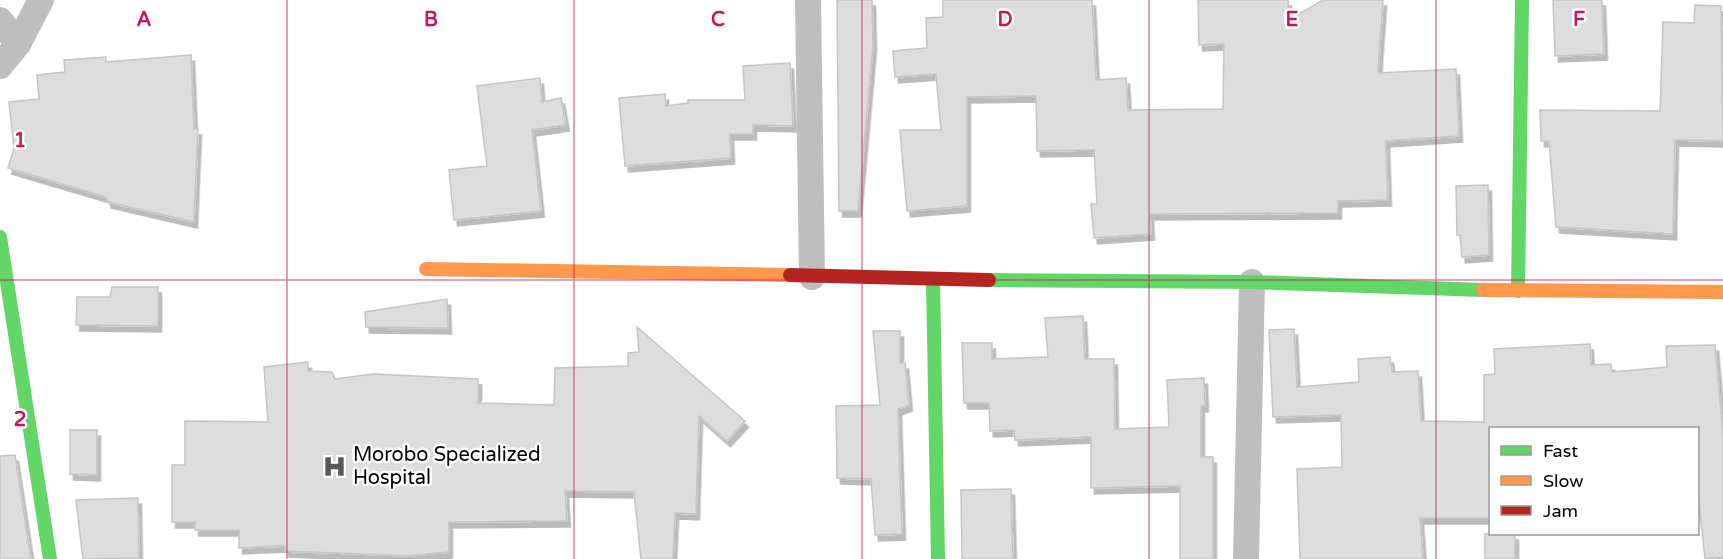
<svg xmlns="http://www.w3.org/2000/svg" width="1723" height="559" font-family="'Varela Round',sans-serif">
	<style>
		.building { fill: #ddd; stroke: #c5c5c5; stroke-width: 1.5; filter: url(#shadow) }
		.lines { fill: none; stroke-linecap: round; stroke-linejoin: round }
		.street { stroke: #bebebe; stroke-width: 26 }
		.fast { stroke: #63d668; stroke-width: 14 }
		.slow { stroke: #ff974d; stroke-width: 14 }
		.jam { stroke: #b3261e; stroke-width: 14 }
		.grid { fill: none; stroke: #c2185b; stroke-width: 1.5; stroke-opacity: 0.55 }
		.labels { text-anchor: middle; stroke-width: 5; stroke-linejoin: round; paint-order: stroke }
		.poi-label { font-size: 20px; fill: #000; stroke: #fff; text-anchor: start }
		.grid-label { font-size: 20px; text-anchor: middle; font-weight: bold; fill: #c2185b; stroke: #fff; stroke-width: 5; stroke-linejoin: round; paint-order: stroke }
	</style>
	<defs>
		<filter id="shadow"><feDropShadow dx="3.5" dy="6" stdDeviation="0" flood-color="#0004"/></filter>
	</defs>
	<rect width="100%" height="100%" fill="#fff"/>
	<!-- building -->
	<g class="building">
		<path d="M 837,0 L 872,0 L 873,45 L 858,211 L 839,211 Z"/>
		<path d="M 943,0 L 1092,0 L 1096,80 L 1126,78 L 1128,110 L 1223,109 L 1224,44 L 1199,45 L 1198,0 L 1288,0 L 1289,20 L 1323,0 L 1383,0 L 1378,73 L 1456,69 L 1459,136 L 1386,141 L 1388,200 L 1338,201 L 1338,213 L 1150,214 L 1151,234 L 1094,238 L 1091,204 L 1097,204 L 1094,150 L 1037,151 L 1036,96 L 967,97 L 967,206 L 907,211 L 900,130 L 941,130 L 936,74 L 895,77 L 893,51 L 927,48 L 926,18 L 943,17 Z"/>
		<path d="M 1553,0 L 1602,0 L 1604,54 L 1555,56 Z"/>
		<path d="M 1695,5 L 1721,6 L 1723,141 L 1675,140 L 1673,234 L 1556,227 L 1549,141 L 1541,141 L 1540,110 L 1660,111 L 1663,22 L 1694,23 Z"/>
		<path d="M 191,55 L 194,129 L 198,129 L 194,222 L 108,202 L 106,197 L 8,168 L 14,148 L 9,102 L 39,99 L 37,75 L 65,72 L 64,60 L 106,57 L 106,62 Z"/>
		<path d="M 790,63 L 793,126 L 753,125 L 753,134 L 730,134 L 731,158 L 625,166 L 619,98 L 665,94 L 666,106 L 688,103 L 688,100 L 745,100 L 743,66 Z"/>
		<path d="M 540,78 L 542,102 L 561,98 L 566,125 L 532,130 L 541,211 L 454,220 L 449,170 L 487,166 L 477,86 Z"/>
		<path d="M 1488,185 L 1489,255 L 1462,257 L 1460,235 L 1457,235 L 1456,186 Z"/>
		<path d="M 112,287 L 158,287 L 158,326 L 76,325 L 77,297 L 110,297 Z"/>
		<path d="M 447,299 L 448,328 L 366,327 L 365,312 Z"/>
		<path d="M 1083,316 L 1085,359 L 1114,359 L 1115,429 L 1169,427 L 1167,380 L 1204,378 L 1205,406 L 1201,406 L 1201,457 L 1213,457 L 1213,559 L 1180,559 L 1180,486 L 1091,488 L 1091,437 L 1015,440 L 1014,430 L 990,431 L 989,403 L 964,403 L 962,343 L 992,343 L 992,359 L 1048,357 L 1045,318 Z"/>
		<path d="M 637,327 L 745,421 L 727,441 L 699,416 L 696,514 L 675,513 L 673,559 L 641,559 L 634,492 L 565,491 L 567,521 L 449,522 L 449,552 L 409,556 L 285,551 L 285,546 L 239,548 L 239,530 L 195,530 L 195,522 L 172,522 L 172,465 L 185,465 L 185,421 L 268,422 L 264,367 L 308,362 L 308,371 L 332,372 L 335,379 L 373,374 L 478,379 L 478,403 L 554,405 L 555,368 L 628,366 L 628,353 L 639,352 Z"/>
		<path d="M 1294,329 L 1297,387 L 1359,382 L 1358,359 L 1390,357 L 1392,372 L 1418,371 L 1421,421 L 1484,422 L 1484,375 L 1495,374 L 1494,349 L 1590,344 L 1591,365 L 1611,364 L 1612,372 L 1667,367 L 1666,346 L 1715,345 L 1723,435 L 1723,557 L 1705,558 L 1698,493 L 1698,429 L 1491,429 L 1491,518 L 1420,518 L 1423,559 L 1300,559 L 1297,469 L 1342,467 L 1341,415 L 1273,417 L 1269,330 Z"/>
		<path d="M 873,331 L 900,331 L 900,363 L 905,363 L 909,405 L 898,409 L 902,534 L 875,535 L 871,479 L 837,478 L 836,406 L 880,405 Z"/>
		<path d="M 70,430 L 97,430 L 97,475 L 70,474 Z"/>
		<path d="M 15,455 L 31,559 L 0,559 L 0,456 Z"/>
		<path d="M 1011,489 L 1013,559 L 962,559 L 961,490 Z"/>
		<path d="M 138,498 L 139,558 L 83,559 L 76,500 Z"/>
		<rect x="1485" y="534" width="30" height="25"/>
	</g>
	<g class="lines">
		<!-- street -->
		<g class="street">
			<path d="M 808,0 L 812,277"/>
			<path d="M 0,20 L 18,44"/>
			<path d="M 0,66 L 18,44 L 41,0"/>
			<path d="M 1246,559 L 1252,282"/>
		</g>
		<!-- fast -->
		<g class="fast">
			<path d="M 0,237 L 50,559"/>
			<path d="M 933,280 L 938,559"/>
			<path d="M 989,280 L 1252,282 L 1483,290"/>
			<path d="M 1518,291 L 1522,0"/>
		</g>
		<!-- slow -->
		<g class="slow">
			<path d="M 426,269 L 790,275"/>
			<path d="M 1483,290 L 1723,292"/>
		</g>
		<!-- jam -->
		<path class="jam" d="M 790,275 L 989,280"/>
	</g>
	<!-- grid -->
	<path class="grid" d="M 287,0 L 287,559M 574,0 L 574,559M 862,0 L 862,559M 1149,0 L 1149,559M 1436,0 L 1436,559M 0,280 L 1723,280"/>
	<!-- icons -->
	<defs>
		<symbol id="hospital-bare" viewBox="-9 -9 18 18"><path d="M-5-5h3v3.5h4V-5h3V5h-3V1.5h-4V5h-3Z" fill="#595959" stroke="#fff" stroke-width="2.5" paint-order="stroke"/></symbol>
	</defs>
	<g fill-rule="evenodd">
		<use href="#hospital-bare" x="318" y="450" width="33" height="33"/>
	</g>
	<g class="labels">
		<!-- poi labels -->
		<g class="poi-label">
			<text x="353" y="461">Morobo Specialized<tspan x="353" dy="23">Hospital</tspan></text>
		</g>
	</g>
	<g class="grid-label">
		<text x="144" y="26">A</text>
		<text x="431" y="26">B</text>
		<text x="718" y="26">C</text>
		<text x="1005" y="26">D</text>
		<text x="1292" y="26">E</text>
		<text x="1579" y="26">F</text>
		<text x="20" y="147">1</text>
		<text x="20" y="426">2</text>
	</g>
	<!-- legend -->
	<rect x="1489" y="427" width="210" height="108" fill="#ffffff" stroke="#999999" stroke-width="1.5"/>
	<rect x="1501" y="446" width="30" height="9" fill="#63d668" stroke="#999999" stroke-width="1.5"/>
	<text x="1543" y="457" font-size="18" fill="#000000">Fast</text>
	<rect x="1501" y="476" width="30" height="9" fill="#ff974d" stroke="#999999" stroke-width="1.5"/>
	<text x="1543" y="487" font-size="18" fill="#000000">Slow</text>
	<rect x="1501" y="506" width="30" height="9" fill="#b3261e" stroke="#999999" stroke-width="1.5"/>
	<text x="1543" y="517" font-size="18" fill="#000000">Jam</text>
</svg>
